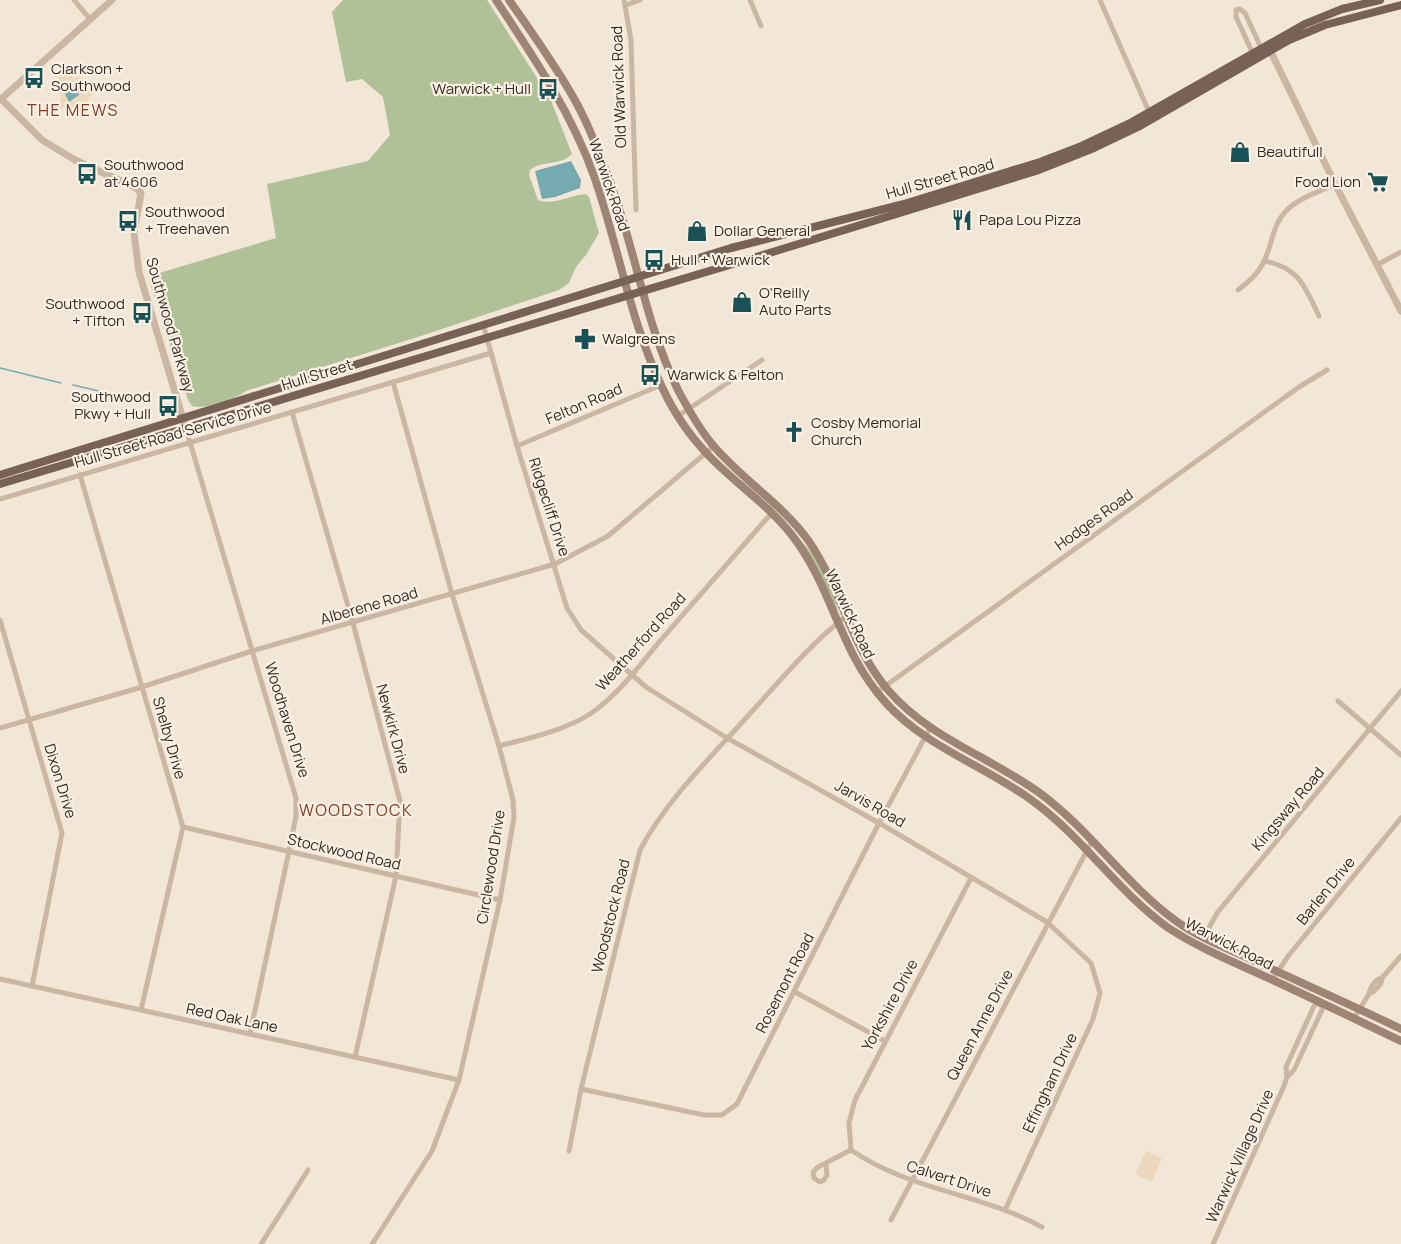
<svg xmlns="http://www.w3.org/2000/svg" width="1401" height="1244" font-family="Manrope,sans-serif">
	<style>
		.green { fill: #b1c197 }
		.plaza { fill: #ebd8bd }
		.water { fill: #75abb0 }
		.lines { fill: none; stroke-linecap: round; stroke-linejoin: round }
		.stream { stroke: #75abb0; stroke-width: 1.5 }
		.minor { stroke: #cab6a3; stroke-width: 5 }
		.tertiary { stroke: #cab6a3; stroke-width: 7 }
		.secondary { stroke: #9d8474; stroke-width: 8 }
		.primary { stroke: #776255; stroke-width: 8 }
		.labels { text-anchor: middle; stroke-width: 4.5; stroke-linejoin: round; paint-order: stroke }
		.poi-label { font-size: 15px; fill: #342a25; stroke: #faf0e3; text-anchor: start }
		.street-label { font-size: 15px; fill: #342a25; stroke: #faf0e3 }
		.neighbourhood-label { font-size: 16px; letter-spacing: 1.5px; fill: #86381b; stroke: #faf0e3 }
	</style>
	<rect width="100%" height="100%" fill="#f2e6d7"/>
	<!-- green -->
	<g class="green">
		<path d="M 343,0 L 487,0 L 550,98 L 572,154 C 561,166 542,160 530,170 L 529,175 L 538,200 C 552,206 571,195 586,194 L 589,197 L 599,233 L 586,255 L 576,267 L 569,283 L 559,290 L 421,336 L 246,391 C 236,399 205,410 192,406 L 188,400 L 149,280 L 153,279 L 156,274 L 276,238 L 267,184 L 368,161 L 390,135 L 383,97 L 362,79 L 346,82 L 332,12 Z"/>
		<path d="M 799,539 C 816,553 834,590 838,612 Z"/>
	</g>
	<!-- plaza -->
	<g class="plaza">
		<path d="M 65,69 L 71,72 L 73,78 L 81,76 L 94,92 L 86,102 L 76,108 L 55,108 L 55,103 L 61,102 L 59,86 L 53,87 L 52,80 L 58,79 L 60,72 Z"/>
		<path d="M 1146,1151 L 1162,1158 L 1152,1182 L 1135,1174 Z"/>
	</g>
	<!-- water -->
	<g class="water">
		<path d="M 72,84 L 76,85 L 79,95 L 69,102 L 65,94 Z"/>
		<path d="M 571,161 L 581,180 L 580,188 L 555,197 L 542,199 L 535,171 Z"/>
	</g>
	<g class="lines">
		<!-- stream -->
		<g class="stream">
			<path d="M 0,368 L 61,383"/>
			<path d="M 73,385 L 150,403"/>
		</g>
		<!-- minor -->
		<g class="minor">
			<path d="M 74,0 L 90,19"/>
			<path d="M 624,0 L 631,40 L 636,210"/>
			<path d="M 750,0 L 761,26"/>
			<path d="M 1100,0 L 1150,114"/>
			<path d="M 626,5 L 640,0"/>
			<path d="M 1254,56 L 1236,17 L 1236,10 L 1240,9 L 1245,13 L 1262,50"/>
			<path d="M 1264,261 C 1299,267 1305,287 1319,316"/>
			<path d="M 1377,265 L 1401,252"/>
			<path d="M 1238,290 C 1251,280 1262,270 1267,254 C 1273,239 1274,223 1286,211 C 1298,198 1319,192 1335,184"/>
			<path d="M 483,324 L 517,446 L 567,608 L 581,630 L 646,687 L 727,738 L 879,823 L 1047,922 L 1091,963 L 1100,993 L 1093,1019 L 1005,1210"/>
			<path d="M 292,412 L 353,623 L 400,801 L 396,876 L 355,1057"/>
			<path d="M 678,416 L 762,360"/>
			<path d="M 186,429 L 296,798 L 296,816 L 289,851 L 250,1034"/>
			<path d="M 517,446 L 661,385"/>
			<path d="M 80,475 L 183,827 L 141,1010"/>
			<path d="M 0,499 L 491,353"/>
			<path d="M 0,620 L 62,833 L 32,986"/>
			<path d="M 877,692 L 1299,387 L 1327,370"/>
			<path d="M 1338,701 L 1401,755"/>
			<path d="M 0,728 L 142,687 L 252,651 L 555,564 L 608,536 L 714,446"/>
			<path d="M 499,746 C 530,738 563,731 590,714 C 617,696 639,666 660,641 C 696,600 732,558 768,517 L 774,515"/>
			<path d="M 183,827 L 500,900"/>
			<path d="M 1203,939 L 1217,913 L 1401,691"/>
			<path d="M 0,979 L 459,1080"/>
			<path d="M 1272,980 L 1289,955 L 1401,818"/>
			<path d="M 795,992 L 885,1041"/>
			<path d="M 1369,994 C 1375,991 1382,985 1382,978 L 1401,956"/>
			<path d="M 1354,1018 L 1369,994 C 1370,987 1376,979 1382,978"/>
			<path d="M 1287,1077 L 1294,1070 L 1322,1010 L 1321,1001"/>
			<path d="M 581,1089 L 704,1115 L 722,1115 L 737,1104 L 879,823 L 930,728"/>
			<path d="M 851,1150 L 849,1123 L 855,1100 L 971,878"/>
			<path d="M 851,1150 C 911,1191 980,1193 1042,1227"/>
			<path d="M 569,1151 L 581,1089 L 640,850 C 666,801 708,760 746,718 C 778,683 808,646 845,617"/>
			<path d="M 826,1164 L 827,1175 L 824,1180 L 820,1182 L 814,1178 L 813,1172 L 818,1167 L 851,1150"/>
			<path d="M 891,1220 L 1092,841"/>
			<path d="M 261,1244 L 308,1170"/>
			<path d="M 372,1244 L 432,1151 L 459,1080 L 500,900 L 514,817 L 513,800 L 499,746 L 452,594 L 393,382"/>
			<path d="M 1213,1244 L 1284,1086 L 1287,1077 L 1286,1067 L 1314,1006 L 1321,1002"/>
		</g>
		<!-- tertiary -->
		<g class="tertiary">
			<path d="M 112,0 L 1,99 L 42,140 L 75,160 L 136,188 L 141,193 L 134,233 L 139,272 L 186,429"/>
			<path d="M 1269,48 L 1335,184 L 1401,311"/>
		</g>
		<!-- secondary -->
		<g class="secondary">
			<path d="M 496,0 C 533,56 571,112 594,176 C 619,247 630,322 663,389 C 675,415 692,439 713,460 C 738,485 769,506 791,534 C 833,587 839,652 886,703 C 926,747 983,765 1030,799 C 1081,835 1116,890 1167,927 C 1197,947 1231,961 1264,976 C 1310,997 1355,1019 1401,1041"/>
			<path d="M 509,0 C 531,31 553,62 572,95 C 589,124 600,156 612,187 C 636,254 646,325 678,390 C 688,409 699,428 712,444 C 741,479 781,503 808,540 C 841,587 850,646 888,690 C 930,739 991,757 1041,794 C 1091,831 1126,885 1176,921 C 1201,939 1231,950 1259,963 C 1306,985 1354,1006 1401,1029"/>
		</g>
		<!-- primary -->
		<g class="primary">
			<path d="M 0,475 L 731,248 L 904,204 L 1040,162 L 1079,147 L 1132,122 L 1305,24 L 1342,9 L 1380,0"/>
			<path d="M 0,484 L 766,254 L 1036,171 L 1094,148 L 1138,127 L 1289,40 L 1325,25 L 1401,5"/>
		</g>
	</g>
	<!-- icons -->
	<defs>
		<symbol id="bus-bare" viewBox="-9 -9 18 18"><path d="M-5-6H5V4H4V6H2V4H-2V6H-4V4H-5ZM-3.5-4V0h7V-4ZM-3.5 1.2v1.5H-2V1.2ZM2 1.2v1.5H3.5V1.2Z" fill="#195157" stroke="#faf0e3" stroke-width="2.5" paint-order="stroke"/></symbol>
		<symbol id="shop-bare" viewBox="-9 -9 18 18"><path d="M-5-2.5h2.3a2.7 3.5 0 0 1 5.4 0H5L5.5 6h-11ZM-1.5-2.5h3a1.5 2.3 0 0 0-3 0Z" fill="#195157" stroke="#faf0e3" stroke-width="2.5" paint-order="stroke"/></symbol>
		<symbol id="supermarket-bare" viewBox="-9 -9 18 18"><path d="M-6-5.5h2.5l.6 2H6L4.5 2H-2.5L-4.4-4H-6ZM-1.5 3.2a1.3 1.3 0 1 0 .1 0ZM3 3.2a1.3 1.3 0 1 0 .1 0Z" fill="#195157" stroke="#faf0e3" stroke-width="2.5" paint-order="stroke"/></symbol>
		<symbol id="restaurant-bare" viewBox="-9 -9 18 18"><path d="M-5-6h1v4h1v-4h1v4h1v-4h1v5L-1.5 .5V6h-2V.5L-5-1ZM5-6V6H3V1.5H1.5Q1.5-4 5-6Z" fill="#195157" stroke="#faf0e3" stroke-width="2.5" paint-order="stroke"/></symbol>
		<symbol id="pharmacy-bare" viewBox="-9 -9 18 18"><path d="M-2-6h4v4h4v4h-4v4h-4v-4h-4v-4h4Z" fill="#195157" stroke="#faf0e3" stroke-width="2.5" paint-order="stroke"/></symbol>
		<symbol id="church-bare" viewBox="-9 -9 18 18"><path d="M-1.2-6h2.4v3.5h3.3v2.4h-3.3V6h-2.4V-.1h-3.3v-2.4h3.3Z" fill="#195157" stroke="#faf0e3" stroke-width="2.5" paint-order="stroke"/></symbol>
	</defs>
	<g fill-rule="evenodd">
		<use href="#bus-bare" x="19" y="63" width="30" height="30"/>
		<use href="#bus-bare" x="533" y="74" width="30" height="30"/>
		<use href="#shop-bare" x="1225" y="137" width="30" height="30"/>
		<use href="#bus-bare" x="72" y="159" width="30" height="30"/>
		<use href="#supermarket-bare" x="1363" y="167" width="30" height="30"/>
		<use href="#restaurant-bare" x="947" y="205" width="30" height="30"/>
		<use href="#bus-bare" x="113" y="206" width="30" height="30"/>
		<use href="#shop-bare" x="682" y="216" width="30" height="30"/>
		<use href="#bus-bare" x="639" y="245" width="30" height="30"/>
		<use href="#shop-bare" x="727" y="287" width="30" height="30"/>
		<use href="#bus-bare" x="127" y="298" width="30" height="30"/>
		<use href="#pharmacy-bare" x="570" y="324" width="30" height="30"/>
		<use href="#bus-bare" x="635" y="360" width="30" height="30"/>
		<use href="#bus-bare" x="153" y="391" width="30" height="30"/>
		<use href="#church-bare" x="779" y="417" width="30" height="30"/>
	</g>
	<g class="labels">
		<!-- poi labels -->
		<g class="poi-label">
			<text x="51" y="74">Clarkson +<tspan x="51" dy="17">Southwood</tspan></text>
			<text x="531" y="94" text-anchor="end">Warwick + Hull</text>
			<text x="1257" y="157">Beautifull</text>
			<text x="104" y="170">Southwood<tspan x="104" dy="17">at 4606</tspan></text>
			<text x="1361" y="187" text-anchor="end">Food Lion</text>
			<text x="145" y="217">Southwood<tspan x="145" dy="17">+ Treehaven</tspan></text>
			<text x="979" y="225">Papa Lou Pizza</text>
			<text x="714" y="236">Dollar General</text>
			<text x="671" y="265">Hull + Warwick</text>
			<text x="759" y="298">O'Reilly<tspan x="759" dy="17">Auto Parts</tspan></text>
			<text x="125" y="309" text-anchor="end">Southwood<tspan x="125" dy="17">+ Tifton</tspan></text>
			<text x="602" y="344">Walgreens</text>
			<text x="667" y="380">Warwick &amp; Felton</text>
			<text x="151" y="402" text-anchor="end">Southwood<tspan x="151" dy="17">Pkwy + Hull</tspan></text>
			<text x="811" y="428">Cosby Memorial<tspan x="811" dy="17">Church</tspan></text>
		</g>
		<!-- street labels -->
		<g class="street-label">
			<text transform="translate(619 87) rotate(-92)" y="5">Old Warwick Road</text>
			<text transform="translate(940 179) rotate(-16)" y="5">Hull Street Road</text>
			<text transform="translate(609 185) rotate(71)" y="5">Warwick Road</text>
			<text transform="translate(170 325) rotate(74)" y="5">Southwood Parkway</text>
			<text transform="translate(317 375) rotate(-17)" y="5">Hull Street</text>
			<text transform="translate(584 404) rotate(-23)" y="5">Felton Road</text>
			<text transform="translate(173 435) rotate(-16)" y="5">Hull Street Road Service Drive</text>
			<text transform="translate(549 507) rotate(72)" y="5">Ridgecliff Drive</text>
			<text transform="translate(1094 520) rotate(-36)" y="5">Hodges Road</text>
			<text transform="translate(369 606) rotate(-16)" y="5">Alberene Road</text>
			<text transform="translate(850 614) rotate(65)" y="5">Warwick Road</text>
			<text transform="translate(641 642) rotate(-48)" y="5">Weatherford Road</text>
			<text transform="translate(287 720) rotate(73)" y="5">Woodhaven Drive</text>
			<text transform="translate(393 729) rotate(75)" y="5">Newkirk Drive</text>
			<text transform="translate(169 738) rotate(74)" y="5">Shelby Drive</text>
			<text transform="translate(60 781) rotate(73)" y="5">Dixon Drive</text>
			<text transform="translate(870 804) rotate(30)" y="5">Jarvis Road</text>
			<text transform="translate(1288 809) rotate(-50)" y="5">Kingsway Road</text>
			<text transform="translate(344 852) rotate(13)" y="5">Stockwood Road</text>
			<text transform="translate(491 867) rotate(-81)" y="5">Circlewood Drive</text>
			<text transform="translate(1326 891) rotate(-51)" y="5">Barlen Drive</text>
			<text transform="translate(611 916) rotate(-76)" y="5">Woodstock Road</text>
			<text transform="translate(1229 944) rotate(27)" y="5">Warwick Road</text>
			<text transform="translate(785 983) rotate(-63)" y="5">Rosemont Road</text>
			<text transform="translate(890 1005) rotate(-62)" y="5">Yorkshire Drive</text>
			<text transform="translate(232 1018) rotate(12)" y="5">Red Oak Lane</text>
			<text transform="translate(980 1025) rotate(-62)" y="5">Queen Anne Drive</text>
			<text transform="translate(1050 1083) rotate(-65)" y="5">Effingham Drive</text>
			<text transform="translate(1240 1156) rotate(-66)" y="5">Warwick Village Drive</text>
			<text transform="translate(949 1179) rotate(18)" y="5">Calvert Drive</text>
		</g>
		<!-- neighbourhood labels -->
		<g class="neighbourhood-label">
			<text x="73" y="116">THE MEWS</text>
			<text x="356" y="816">WOODSTOCK</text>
		</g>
	</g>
</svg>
